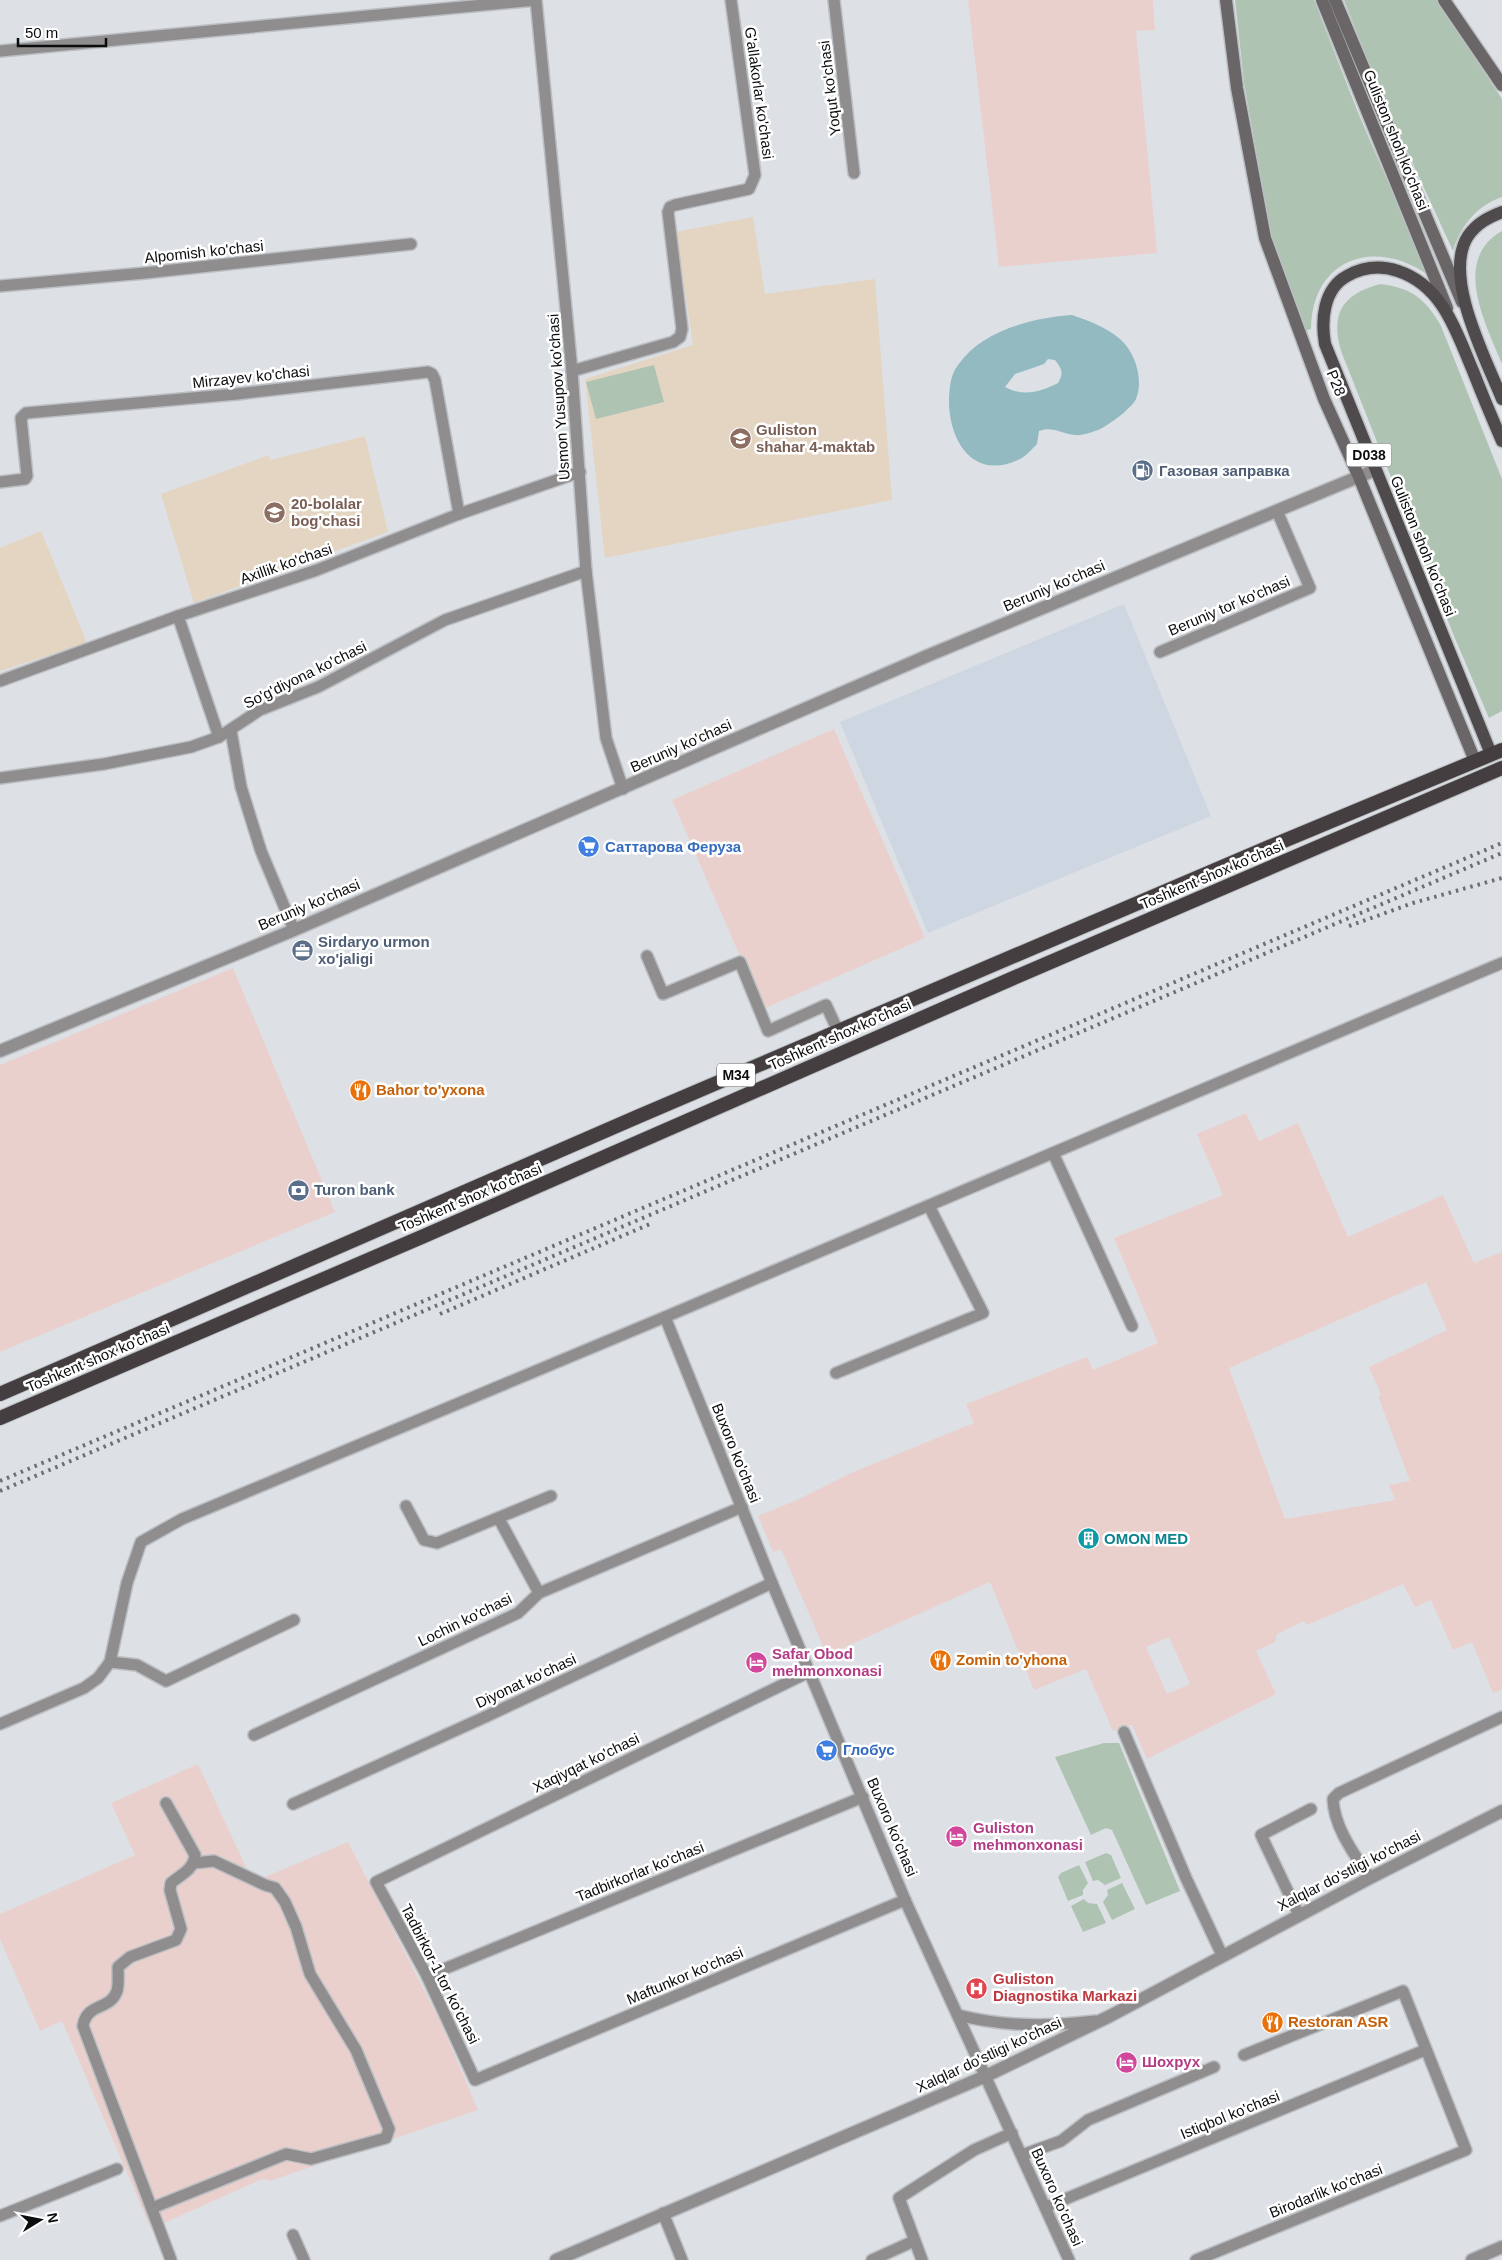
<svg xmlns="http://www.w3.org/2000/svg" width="1502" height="2260" font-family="Arial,sans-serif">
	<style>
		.built { fill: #ced6e1 }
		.industrial { fill: #ead0cc; fill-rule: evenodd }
		.education { fill: #e3d5c2 }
		.green { fill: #afc3b3 }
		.water { fill: #93bac1; fill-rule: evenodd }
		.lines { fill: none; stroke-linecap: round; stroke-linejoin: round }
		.minor-casing { stroke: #bbbfc3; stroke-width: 14 }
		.tertiary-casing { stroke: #bbbfc3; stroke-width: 15 }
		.secondary-casing { stroke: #bbbfc3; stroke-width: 15 }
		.primary-casing { stroke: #bbbfc3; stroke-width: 15 }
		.trunk-casing { stroke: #bbbfc3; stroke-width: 16 }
		.minor { stroke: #908d8e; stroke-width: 11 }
		.tertiary { stroke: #908d8e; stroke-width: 12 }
		.secondary { stroke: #6a6667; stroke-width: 12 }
		.primary { stroke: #4f4a4b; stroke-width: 12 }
		.trunk { stroke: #443e40; stroke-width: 14 }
		.rail { stroke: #6c6f72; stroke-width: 4; stroke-dasharray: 2.5 5; stroke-linecap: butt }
		.labels { text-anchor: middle; stroke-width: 5; stroke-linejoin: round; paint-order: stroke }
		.shield { fill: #fff; stroke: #545556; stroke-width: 1 }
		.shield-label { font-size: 14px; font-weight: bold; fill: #0b0c0e }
		.street-label { font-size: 15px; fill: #0b0c0e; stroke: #fff }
		.education-label { font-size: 15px; font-weight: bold; fill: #785e54; stroke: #fff; text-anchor: start }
		.service-label { font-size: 15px; font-weight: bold; fill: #4e5e75; stroke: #fff; text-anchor: start }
		.shop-label { font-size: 15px; font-weight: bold; fill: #366cbe; stroke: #fff; text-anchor: start }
		.food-label { font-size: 15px; font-weight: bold; fill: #c56008; stroke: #fff; text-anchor: start }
		.culture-label { font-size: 15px; font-weight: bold; fill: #0d838f; stroke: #fff; text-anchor: start }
		.hotel-label { font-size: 15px; font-weight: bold; fill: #b23c85; stroke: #fff; text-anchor: start }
		.health-label { font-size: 15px; font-weight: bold; fill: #be3a42; stroke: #fff; text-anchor: start }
	</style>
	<rect width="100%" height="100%" fill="#dde1e6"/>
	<!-- built -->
	<path class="built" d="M 1124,604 L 1211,816 L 928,933 L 840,722 Z"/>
	<!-- industrial -->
	<g class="industrial">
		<path d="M 968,0 L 1153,0 L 1155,30 L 1136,31 L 1157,253 L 999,267 Z"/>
		<path d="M 834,729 L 925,938 L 763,1009 L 672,800 Z"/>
		<path d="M 233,968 L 335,1212 L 0,1352 L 0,1065 Z"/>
		<path d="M 1246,1113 L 1259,1141 L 1298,1123 L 1348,1237 L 1443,1195 L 1474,1263 L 1502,1252 L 1502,1689 L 1493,1693 L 1472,1642 L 1453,1650 L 1431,1600 L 1415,1607 L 1403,1584 L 1307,1625 L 1304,1621 L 1277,1634 L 1275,1642 L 1256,1651 L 1276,1694 L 1147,1759 L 1132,1725 L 1113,1731 L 1086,1669 L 1034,1690 L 990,1582 L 827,1655 L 781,1549 L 773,1552 L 758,1516 L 797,1500 L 853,1472 L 974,1423 L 966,1404 L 1087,1357 L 1093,1370 L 1158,1343 L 1114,1238 L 1223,1195 L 1197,1134 ZM 1426,1282 L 1447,1330 L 1369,1367 L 1381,1395 L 1378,1396 L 1410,1481 L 1389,1485 L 1395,1500 L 1285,1519 L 1229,1368 ZM 1169,1637 L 1190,1684 L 1167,1694 L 1146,1647 Z"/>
		<path d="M 198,1764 L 253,1882 L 348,1842 L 440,2021 L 478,2110 L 270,2181 L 262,2179 L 151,2229 L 62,2021 L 40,2031 L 0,1939 L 0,1914 L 135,1855 L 111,1803 Z"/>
	</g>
	<!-- education -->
	<g class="education">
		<path d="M 753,217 L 765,294 L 875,279 L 892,500 L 605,558 L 585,379 L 693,345 L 676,232 Z"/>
		<path d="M 365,436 L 388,532 L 194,603 L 161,494 L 269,455 L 270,460 Z"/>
		<path d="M 41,531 L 87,643 L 0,671 L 0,548 Z"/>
	</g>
	<!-- green -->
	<g class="green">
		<path d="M 1235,0 L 1314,0 L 1359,115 L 1428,275 C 1374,237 1312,259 1311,329 L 1307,330 L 1311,346 L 1270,231 L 1244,82 Z"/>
		<path d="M 1344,0 L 1437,0 L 1502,99 L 1502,197 C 1477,205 1460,227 1453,251 L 1380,92 Z"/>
		<path d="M 1502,231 L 1502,364 C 1486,324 1451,260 1502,231 Z"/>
		<path d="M 1380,284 C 1413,288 1425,299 1441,326 L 1502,479 L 1502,711 L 1489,718 L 1454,636 L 1341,351 C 1330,313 1343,294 1380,284 Z"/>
		<path d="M 654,365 L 664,402 L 596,419 L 586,382 Z"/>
		<path d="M 1104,1743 L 1119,1743 L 1180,1891 L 1146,1905 L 1112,1830 L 1106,1828 L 1091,1835 L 1055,1757 Z"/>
		<path d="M 1106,1853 L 1111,1855 L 1121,1878 L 1105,1885 L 1098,1880 L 1093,1881 L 1085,1862 Z"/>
		<path d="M 1079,1865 L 1088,1883 L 1083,1890 L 1083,1895 L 1068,1901 L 1058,1877 L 1061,1873 Z"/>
		<path d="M 1122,1883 L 1135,1909 L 1112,1920 L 1103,1902 L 1108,1895 L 1107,1890 Z"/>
		<path d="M 1084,1899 L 1088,1903 L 1097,1904 L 1106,1923 L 1083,1932 L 1071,1906 Z"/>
	</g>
	<!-- water -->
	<path class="water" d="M 1072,315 C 1089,321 1106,327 1120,339 C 1135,352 1144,379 1136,399 C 1131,409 1109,425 1098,430 C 1092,432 1082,436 1075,435 C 1061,434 1053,426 1039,431 L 1037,444 C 1032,449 1026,456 1020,459 C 973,482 948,440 949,398 C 950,386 950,376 958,365 C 982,330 1032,318 1072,315 ZM 1048,359 L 1055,360 C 1062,369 1064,373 1058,383 C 1040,392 1024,397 1005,387 L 1015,374 L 1044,364 Z"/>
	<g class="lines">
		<defs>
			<g id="minor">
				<path d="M 834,0 L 854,173"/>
				<path d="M 0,51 L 536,0 L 572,371 L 586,571 L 606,738 L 623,789"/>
				<path d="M 0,286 L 145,273 L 411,244"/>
				<path d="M 572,371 L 673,342 L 680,337 L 682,329 L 668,212 L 670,207 L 675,205 L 749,189 L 755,175 L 731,0"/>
				<path d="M 0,482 L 25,479 L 27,476 L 21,418 L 26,413 L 237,394 L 428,372 L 432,374 L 435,380 L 459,514"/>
				<path d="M 178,616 L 219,737"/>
				<path d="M 1160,652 L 1310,588 L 1277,511"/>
				<path d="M 0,681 L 178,616 L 317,570 L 459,514 L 580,472"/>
				<path d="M 231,731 L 241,787 L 261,851 L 294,930"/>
				<path d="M 0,778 L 104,764 L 191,747 L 219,737 L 260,710 L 318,687 L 445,620 L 586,571"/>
				<path d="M 647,956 L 663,994 L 740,962 L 768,1031 L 826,1005 L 838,1031"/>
				<path d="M 1053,1153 L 1132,1326"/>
				<path d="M 665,1317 L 772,1583 L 905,1900 L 1069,2260"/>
				<path d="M 836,1373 L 983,1313 L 929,1206"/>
				<path d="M 406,1506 L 424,1540 L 437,1543 L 551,1496"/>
				<path d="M 499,1519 L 539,1593"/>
				<path d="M 110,1662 L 137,1665 L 166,1681 L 294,1620"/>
				<path d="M 809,1672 L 376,1882 L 427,1976 L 475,2080 L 905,1900"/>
				<path d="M 0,1724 L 84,1688 L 98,1678 L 110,1662 L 127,1583 L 141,1542 L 182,1519 L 665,1317 L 1502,963"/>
				<path d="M 1124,1732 L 1186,1878 L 1222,1955"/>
				<path d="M 254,1735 L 518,1613 L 539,1593 L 742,1507"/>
				<path d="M 166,1803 L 195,1855 C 194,1869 182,1874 171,1883 L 170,1890 L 181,1929 L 176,1940 L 130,1957 L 118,1967 C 118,1974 119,1984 117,1991 C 110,2011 87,2002 83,2026 L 171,2260"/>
				<path d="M 293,1804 L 485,1717 L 772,1583"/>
				<path d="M 1370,1878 C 1355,1855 1334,1828 1333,1799 L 1339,1793 L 1502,1717"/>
				<path d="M 1299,1915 L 1261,1835 L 1311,1809"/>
				<path d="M 427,1976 L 863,1797"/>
				<path d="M 958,2015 C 1004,2027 1048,2027 1095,2021"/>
				<path d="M 1022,2155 L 1061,2141 L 1088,2120 L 1214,2067"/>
				<path d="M 1046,2207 L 1425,2050"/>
				<path d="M 152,2208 L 286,2154 L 311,2159 L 386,2138 L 389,2129 L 356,2050 L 310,1974 L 296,1927 L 285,1902 L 275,1888 L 265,1885 L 214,1861 L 194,1863"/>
				<path d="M 663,2213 L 682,2260"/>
				<path d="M 0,2216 L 117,2169"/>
				<path d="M 293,2235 L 304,2260"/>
				<path d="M 872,2260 L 914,2241"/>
				<path d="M 922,2260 L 899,2198 L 974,2150 L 1012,2133"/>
				<path d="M 1196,2260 L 1466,2150 L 1403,1991 L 1244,2055"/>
			</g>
			<g id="tertiary">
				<path d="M 0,1051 L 294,930 L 927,656 L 1375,470"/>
				<path d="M 556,2260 L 986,2076 L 1110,2016 L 1370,1878 L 1502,1811"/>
				<path d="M 1472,2260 L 1502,2247"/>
			</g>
			<g id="secondary">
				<path d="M 1226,0 L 1237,88 L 1265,238 L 1324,399 L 1359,477 L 1475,761"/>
				<path d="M 1322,0 L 1447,308"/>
				<path d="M 1335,0 L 1462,302"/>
				<path d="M 1444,0 L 1502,85"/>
			</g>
			<g id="primary">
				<path d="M 1502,212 C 1489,217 1477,223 1468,236 C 1442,276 1486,359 1502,399"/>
				<path d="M 1491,754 L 1325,344 C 1321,321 1323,289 1347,276 C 1363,267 1380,265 1398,271 C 1443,286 1456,331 1473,371 C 1482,394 1492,418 1502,441"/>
			</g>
			<g id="trunk">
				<path d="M 0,1394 L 637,1117 L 1269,847 L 1502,750"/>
				<path d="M 0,1418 L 424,1236 L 1018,976 L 1502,768"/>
			</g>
		</defs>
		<!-- minor casing -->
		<use href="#minor" class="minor-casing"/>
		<!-- tertiary casing -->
		<use href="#tertiary" class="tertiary-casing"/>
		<!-- secondary casing -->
		<use href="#secondary" class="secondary-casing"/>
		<!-- primary casing -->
		<use href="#primary" class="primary-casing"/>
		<!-- trunk casing -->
		<use href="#trunk" class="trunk-casing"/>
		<!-- minor -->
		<use href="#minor" class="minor"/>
		<!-- tertiary -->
		<use href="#tertiary" class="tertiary"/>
		<!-- secondary -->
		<use href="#secondary" class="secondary"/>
		<!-- primary -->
		<use href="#primary" class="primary"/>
		<!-- trunk -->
		<use href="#trunk" class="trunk"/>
		<!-- rail -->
		<g class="rail">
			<path d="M 1349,926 L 1413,903 L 1502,878"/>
			<path d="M 440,1314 L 650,1224"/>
			<path d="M 0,1481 L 1502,843"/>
			<path d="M 0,1491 L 1502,853"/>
		</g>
	</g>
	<!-- icons -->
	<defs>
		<symbol id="school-disc" viewBox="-11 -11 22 22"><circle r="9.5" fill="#8d6e63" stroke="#fff"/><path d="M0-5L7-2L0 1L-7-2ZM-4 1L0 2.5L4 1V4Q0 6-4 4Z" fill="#fff"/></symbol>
		<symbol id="fuel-disc" viewBox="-11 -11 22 22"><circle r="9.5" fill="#5c6f8a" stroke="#fff"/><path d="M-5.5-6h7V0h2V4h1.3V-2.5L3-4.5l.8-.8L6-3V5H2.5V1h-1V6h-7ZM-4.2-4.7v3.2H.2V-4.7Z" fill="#fff"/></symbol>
		<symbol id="supermarket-disc" viewBox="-11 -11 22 22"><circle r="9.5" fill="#3f7fe0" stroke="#fff"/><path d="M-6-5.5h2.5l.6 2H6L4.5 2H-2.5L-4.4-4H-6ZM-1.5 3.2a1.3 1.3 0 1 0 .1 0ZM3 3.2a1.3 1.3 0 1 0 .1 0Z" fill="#fff"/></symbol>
		<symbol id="office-disc" viewBox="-11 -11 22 22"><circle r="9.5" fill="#5c6f8a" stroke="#fff"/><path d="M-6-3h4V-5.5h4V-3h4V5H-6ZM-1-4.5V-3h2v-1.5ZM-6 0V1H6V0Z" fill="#fff"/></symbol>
		<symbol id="restaurant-disc" viewBox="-11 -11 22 22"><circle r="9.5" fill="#e8710a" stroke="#fff"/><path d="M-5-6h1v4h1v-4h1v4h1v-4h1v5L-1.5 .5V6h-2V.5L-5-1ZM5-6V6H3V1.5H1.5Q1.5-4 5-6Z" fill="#fff"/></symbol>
		<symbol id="bank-disc" viewBox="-11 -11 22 22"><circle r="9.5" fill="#5c6f8a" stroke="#fff"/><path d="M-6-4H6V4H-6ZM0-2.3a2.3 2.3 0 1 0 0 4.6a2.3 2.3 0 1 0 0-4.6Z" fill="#fff"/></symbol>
		<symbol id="building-disc" viewBox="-11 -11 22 22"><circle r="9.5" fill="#0f9aa8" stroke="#fff"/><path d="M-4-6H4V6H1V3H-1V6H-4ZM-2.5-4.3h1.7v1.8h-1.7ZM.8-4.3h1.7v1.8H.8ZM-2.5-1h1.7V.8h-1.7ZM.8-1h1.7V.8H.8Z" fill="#fff"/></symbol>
		<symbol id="hotel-disc" viewBox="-11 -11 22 22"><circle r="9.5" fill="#d1479c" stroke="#fff"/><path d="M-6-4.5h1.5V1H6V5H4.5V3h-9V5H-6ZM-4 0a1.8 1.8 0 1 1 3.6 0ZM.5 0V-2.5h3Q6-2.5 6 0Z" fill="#fff"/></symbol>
		<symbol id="hospital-disc" viewBox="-11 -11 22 22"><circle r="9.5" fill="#e0444e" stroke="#fff"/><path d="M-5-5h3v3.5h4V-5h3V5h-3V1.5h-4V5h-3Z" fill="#fff"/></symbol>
	</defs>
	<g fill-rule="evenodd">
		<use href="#school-disc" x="728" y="426" width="25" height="25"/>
		<use href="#fuel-disc" x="1130" y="458" width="25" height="25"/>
		<use href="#school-disc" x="262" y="500" width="25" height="25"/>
		<use href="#supermarket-disc" x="576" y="834" width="25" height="25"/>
		<use href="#office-disc" x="290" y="938" width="25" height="25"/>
		<use href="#restaurant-disc" x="348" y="1078" width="25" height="25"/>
		<use href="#bank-disc" x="286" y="1178" width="25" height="25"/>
		<use href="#building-disc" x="1076" y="1526" width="25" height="25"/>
		<use href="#restaurant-disc" x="928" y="1648" width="25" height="25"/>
		<use href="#hotel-disc" x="744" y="1650" width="25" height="25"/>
		<use href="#supermarket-disc" x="814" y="1738" width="25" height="25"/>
		<use href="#hotel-disc" x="944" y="1824" width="25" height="25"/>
		<use href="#hospital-disc" x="964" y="1976" width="25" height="25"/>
		<use href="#restaurant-disc" x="1260" y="2010" width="25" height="25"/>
		<use href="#hotel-disc" x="1114" y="2050" width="25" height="25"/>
	</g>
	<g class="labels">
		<!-- shield labels -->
		<g class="shield">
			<rect x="1346.5" y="443.5" width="45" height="23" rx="4"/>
			<rect x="717" y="1063.5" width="38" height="23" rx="4"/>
		</g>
		<g class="shield-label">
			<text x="1369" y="460">D038</text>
			<text x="736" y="1080">M34</text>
		</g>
		<!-- street labels -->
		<g class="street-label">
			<text transform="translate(830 88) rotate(-97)" y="5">Yoqut ko'chasi</text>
			<text transform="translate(759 93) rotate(82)" y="5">G'allakorlar ko'chasi</text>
			<text transform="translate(1396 140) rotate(68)" y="5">Guliston shoh ko'chasi</text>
			<text transform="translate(204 252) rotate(-6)" y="5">Alpomish ko'chasi</text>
			<text transform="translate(251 377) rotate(-6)" y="5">Mirzayev ko'chasi</text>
			<text transform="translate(1336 383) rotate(68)" y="5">Р28</text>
			<text transform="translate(559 397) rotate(-94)" y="5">Usmon Yusupov ko'chasi</text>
			<text transform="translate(1423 546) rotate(68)" y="5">Guliston shoh ko'chasi</text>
			<text transform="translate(286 564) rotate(-19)" y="5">Axillik ko'chasi</text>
			<text transform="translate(1054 586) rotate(-23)" y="5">Beruniy ko'chasi</text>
			<text transform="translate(1229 606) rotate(-23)" y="5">Beruniy tor ko'chasi</text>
			<text transform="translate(305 675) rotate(-26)" y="5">So'g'diyona ko'chasi</text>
			<text transform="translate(681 746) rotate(-24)" y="5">Beruniy ko'chasi</text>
			<text transform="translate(1212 875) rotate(-23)" y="5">Toshkent shox ko'chasi</text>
			<text transform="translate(309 905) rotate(-23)" y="5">Beruniy ko'chasi</text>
			<text transform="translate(840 1035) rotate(-24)" y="5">Toshkent shox ko'chasi</text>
			<text transform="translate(470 1198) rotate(-23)" y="5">Toshkent shox ko'chasi</text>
			<text transform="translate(98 1358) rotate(-23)" y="5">Toshkent shox ko'chasi</text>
			<text transform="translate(736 1453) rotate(68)" y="5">Buxoro ko'chasi</text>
			<text transform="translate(465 1620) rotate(-26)" y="5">Lochin ko'chasi</text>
			<text transform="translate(526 1681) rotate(-25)" y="5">Diyonat ko'chasi</text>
			<text transform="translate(586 1763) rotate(-26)" y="5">Xaqiyqat ko'chasi</text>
			<text transform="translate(892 1827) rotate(67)" y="5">Buxoro ko'chasi</text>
			<text transform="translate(1349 1871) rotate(-27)" y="5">Xalqlar do'stligi ko'chasi</text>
			<text transform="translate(640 1872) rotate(-22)" y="5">Tadbirkorlar ko'chasi</text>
			<text transform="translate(440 1974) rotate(63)" y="5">Tadbirkor-1 tor ko'chasi</text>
			<text transform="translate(685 1976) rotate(-23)" y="5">Maftunkor ko'chasi</text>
			<text transform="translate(989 2055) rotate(-25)" y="5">Xalqlar do'stligi ko'chasi</text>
			<text transform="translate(1230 2115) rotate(-22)" y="5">Istiqbol ko'chasi</text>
			<text transform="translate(1326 2191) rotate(-22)" y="5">Birodarlik ko'chasi</text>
			<text transform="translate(1057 2197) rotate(66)" y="5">Buxoro ko'chasi</text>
		</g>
		<!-- education labels -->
		<g class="education-label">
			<text x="756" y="435">Guliston<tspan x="756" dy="17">shahar 4-maktab</tspan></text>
			<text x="291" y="509">20-bolalar<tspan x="291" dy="17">bog'chasi</tspan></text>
		</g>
		<!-- service labels -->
		<g class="service-label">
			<text x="1159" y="476">Газовая заправка</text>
			<text x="318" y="947">Sirdaryo urmon<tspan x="318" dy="17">xo'jaligi</tspan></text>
			<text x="314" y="1195">Turon bank</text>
		</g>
		<!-- shop labels -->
		<g class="shop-label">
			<text x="605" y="852">Саттарова Феруза</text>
			<text x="843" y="1755">Глобус</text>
		</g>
		<!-- food labels -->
		<g class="food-label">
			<text x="376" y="1095">Bahor to'yxona</text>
			<text x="956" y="1665">Zomin to'yhona</text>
			<text x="1288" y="2027">Restoran ASR</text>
		</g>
		<!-- culture labels -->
		<g class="culture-label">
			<text x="1104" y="1544">OMON MED</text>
		</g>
		<!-- hotel labels -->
		<g class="hotel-label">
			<text x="772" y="1659">Safar Obod<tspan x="772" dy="17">mehmonxonasi</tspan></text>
			<text x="973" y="1833">Guliston<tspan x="973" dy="17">mehmonxonasi</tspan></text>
			<text x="1142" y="2067">Шохрух</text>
		</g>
		<!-- health labels -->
		<g class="health-label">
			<text x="993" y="1984">Guliston<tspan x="993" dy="17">Diagnostika Markazi</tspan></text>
		</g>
	</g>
	<!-- north arrow -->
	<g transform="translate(40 2220) rotate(80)" stroke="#ffffff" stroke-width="4" paint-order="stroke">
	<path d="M0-4L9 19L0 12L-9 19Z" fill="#0b0c0e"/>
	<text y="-8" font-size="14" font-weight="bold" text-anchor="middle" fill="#0b0c0e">N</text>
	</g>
	<!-- scale -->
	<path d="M18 38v8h88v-8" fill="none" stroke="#0b0c0e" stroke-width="2.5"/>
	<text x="25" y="38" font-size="15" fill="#0b0c0e" stroke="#ffffff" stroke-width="4" paint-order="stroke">50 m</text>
</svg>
